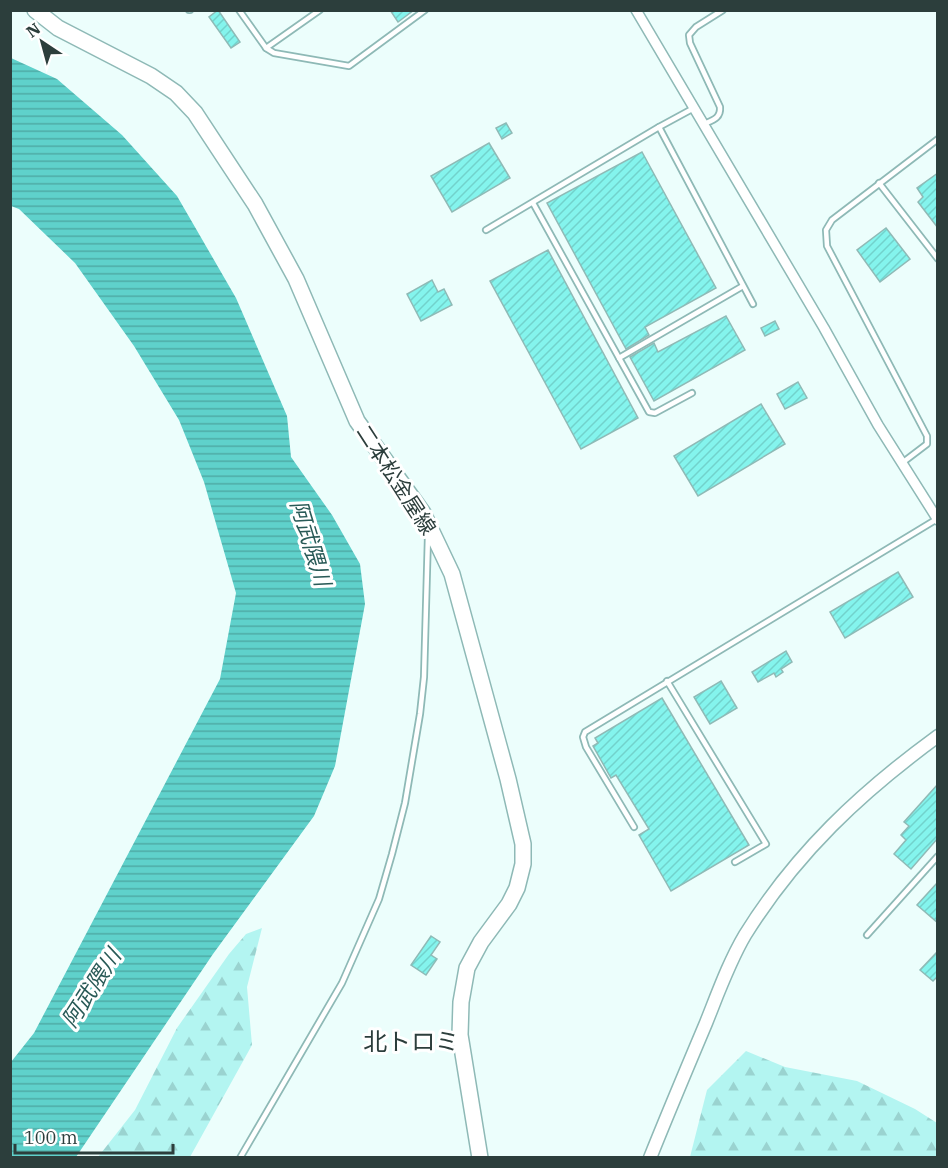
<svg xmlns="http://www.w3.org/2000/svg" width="948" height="1168" font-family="'IBM Plex Serif','Noto Sans JP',serif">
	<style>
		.forest { fill: url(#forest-firs) }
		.water { fill: url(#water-rules) }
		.building { fill: url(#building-hatch); stroke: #8fbab6; stroke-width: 1.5 }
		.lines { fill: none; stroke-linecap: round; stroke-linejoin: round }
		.service-casing { stroke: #8eb9b6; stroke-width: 8 }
		.minor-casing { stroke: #8eb9b6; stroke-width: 12 }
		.tertiary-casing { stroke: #8eb9b6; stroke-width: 15 }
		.primary-casing { stroke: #8eb9b6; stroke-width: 18 }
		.service { stroke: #fff; stroke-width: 4.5 }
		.minor { stroke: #fff; stroke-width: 9 }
		.tertiary { stroke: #fff; stroke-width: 12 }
		.primary { stroke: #fff; stroke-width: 15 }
		.labels { text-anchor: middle; stroke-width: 6; stroke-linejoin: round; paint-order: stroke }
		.street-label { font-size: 21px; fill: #2c3e3c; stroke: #fff }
		.water-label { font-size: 22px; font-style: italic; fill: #295a57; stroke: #fff }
		.quarter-label { font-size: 24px; fill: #2c3e3c; stroke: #fff }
	</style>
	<defs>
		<pattern id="forest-firs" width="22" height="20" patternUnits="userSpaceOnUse" patternTransform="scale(1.5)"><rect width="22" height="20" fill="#b3f5f1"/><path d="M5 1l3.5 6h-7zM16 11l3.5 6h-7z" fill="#9ad3d0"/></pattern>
		<pattern id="water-rules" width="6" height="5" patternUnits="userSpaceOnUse" patternTransform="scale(1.5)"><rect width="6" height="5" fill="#5fd1cb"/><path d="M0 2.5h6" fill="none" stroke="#4faba6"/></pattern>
		<pattern id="building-hatch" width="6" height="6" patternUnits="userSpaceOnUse" patternTransform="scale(1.5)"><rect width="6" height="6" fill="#84f4ed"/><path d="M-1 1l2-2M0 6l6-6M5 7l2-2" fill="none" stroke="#72d2cc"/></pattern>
	</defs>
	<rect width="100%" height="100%" fill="#ecfefc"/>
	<!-- forest -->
	<g class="forest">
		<path d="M 262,928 L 247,987 L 252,1045 L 190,1157 L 98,1157 L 135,1110 L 177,1028 L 229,954 L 246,934 Z"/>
		<path d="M 746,1051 L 785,1067 L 857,1081 L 915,1109 L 937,1123 L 937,1157 L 690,1157 L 707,1090 Z"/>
	</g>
	<!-- water -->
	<path class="water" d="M 11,58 L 57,79 L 122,135 L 177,196 L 236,298 L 287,416 L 291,457 L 332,515 L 360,564 L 365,604 L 335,766 L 314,816 L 213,954 L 76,1157 L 11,1157 L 11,1062 L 34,1033 L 220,679 L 236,593 L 204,482 L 179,420 L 134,346 L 75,263 L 19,209 L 11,206 Z"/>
	<!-- building -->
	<g class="building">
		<path d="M 218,10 L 240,42 L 231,48 L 209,17 Z"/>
		<path d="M 390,10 L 414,10 L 398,22 Z"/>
		<path d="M 506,123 L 512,133 L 502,139 L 496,128 Z"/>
		<path d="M 489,143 L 510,178 L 452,212 L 431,176 Z"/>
		<path d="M 642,152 L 716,288 L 645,327 L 649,335 L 626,349 L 547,203 Z"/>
		<path d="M 938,173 L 938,228 L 918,202 L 923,197 L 917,188 Z"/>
		<path d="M 886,228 L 910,259 L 880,282 L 857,250 Z"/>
		<path d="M 548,250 L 638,418 L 581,449 L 490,281 Z"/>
		<path d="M 432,280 L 438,292 L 444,289 L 452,305 L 421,321 L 407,294 Z"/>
		<path d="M 726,316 L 745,350 L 654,401 L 630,357 L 654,343 L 658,352 Z"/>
		<path d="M 775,321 L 779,329 L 765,336 L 761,328 Z"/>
		<path d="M 798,382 L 807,398 L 785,409 L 777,394 Z"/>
		<path d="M 761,404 L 785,444 L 698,496 L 674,456 Z"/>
		<path d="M 898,572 L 913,597 L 845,638 L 830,612 Z"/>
		<path d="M 786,651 L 792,662 L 781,669 L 783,672 L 776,677 L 774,673 L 758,682 L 752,672 Z"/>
		<path d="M 721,681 L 737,708 L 710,724 L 694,697 Z"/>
		<path d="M 662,698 L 749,845 L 671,891 L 639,835 L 649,829 L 616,775 L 611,778 L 593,746 L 598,743 L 595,738 Z"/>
		<path d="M 938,784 L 938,838 L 911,869 L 894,854 L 906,840 L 901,835 L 909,826 L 904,822 Z"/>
		<path d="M 938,882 L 938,923 L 917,905 Z"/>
		<path d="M 431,936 L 440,942 L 431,955 L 437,959 L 426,975 L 411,965 Z"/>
		<path d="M 938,951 L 938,976 L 933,981 L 920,970 Z"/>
	</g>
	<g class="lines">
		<defs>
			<g id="service">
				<path d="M 189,10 L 190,10"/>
				<path d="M 239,10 L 266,48 L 320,10"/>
				<path d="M 266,48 L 274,53 L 349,66 L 425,10"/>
				<path d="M 704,124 C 713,120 721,118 720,107 L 690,43 L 689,35 L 696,27 L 723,10"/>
				<path d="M 659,127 L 753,304"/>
				<path d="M 879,183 L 938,259"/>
				<path d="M 533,203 L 649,412 L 655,413 L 692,393"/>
				<path d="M 486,230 L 659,127 L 694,108"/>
				<path d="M 619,358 L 743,286"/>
				<path d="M 902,463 L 927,444 L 927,436 L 827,246 L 826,230 L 832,220 L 938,139"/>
				<path d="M 667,681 L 766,844 L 735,862"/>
				<path d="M 634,827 L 586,747 L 583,737 L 585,732 L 937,519"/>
				<path d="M 867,935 L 938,856"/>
				<path d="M 240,1158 L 342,983 L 379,899 L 392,854 L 405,803 L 420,714 L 424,677 L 428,535"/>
			</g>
			<path id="minor" d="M 636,10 L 824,328 L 878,425 L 938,520"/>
			<path id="tertiary" d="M 650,1158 C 668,1113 687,1068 706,1023 C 718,993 729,962 745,935 C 796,853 860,793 938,736"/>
			<path id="primary" d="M 35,10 L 58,28 L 151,76 L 176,93 L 195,113 L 255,204 L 296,279 L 357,421 L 423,513 L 452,574 L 508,779 L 523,844 L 523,864 L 517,888 L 509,904 L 481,942 L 467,968 L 461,1002 L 460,1035 L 480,1158"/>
		</defs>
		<!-- service casing -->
		<use href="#service" class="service-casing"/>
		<!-- minor casing -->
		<use href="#minor" class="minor-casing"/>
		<!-- tertiary casing -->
		<use href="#tertiary" class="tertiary-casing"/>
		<!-- primary casing -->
		<use href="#primary" class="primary-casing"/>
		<!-- service -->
		<use href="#service" class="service"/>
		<!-- minor -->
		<use href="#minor" class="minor"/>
		<!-- tertiary -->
		<use href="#tertiary" class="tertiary"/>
		<!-- primary -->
		<use href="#primary" class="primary"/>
	</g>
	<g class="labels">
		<!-- street labels -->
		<g class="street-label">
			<text transform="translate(396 480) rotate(57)" y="7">二本松金屋線</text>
		</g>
		<!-- water labels -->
		<g class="water-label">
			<text transform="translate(311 543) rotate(73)" y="8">阿武隈川</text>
			<text transform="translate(91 988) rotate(-57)" y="8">阿武隈川</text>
		</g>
		<!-- quarter labels -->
		<g class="quarter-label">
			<text x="411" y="1050">北トロミ</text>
		</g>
	</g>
	<!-- border -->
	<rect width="948" height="1168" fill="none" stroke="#2c3e3c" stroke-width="24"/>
	<!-- north arrow -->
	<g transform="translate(42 42) rotate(324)" stroke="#ffffff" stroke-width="4.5" paint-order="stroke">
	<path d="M0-4.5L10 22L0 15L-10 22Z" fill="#2c3e3c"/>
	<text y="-9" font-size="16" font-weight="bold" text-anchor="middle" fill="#2c3e3c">N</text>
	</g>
	<!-- scale -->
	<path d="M15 1144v9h158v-9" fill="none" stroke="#2c3e3c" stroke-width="3"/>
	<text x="24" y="1144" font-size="18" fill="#2c3e3c" stroke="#ffffff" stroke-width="4.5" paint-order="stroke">100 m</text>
</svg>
